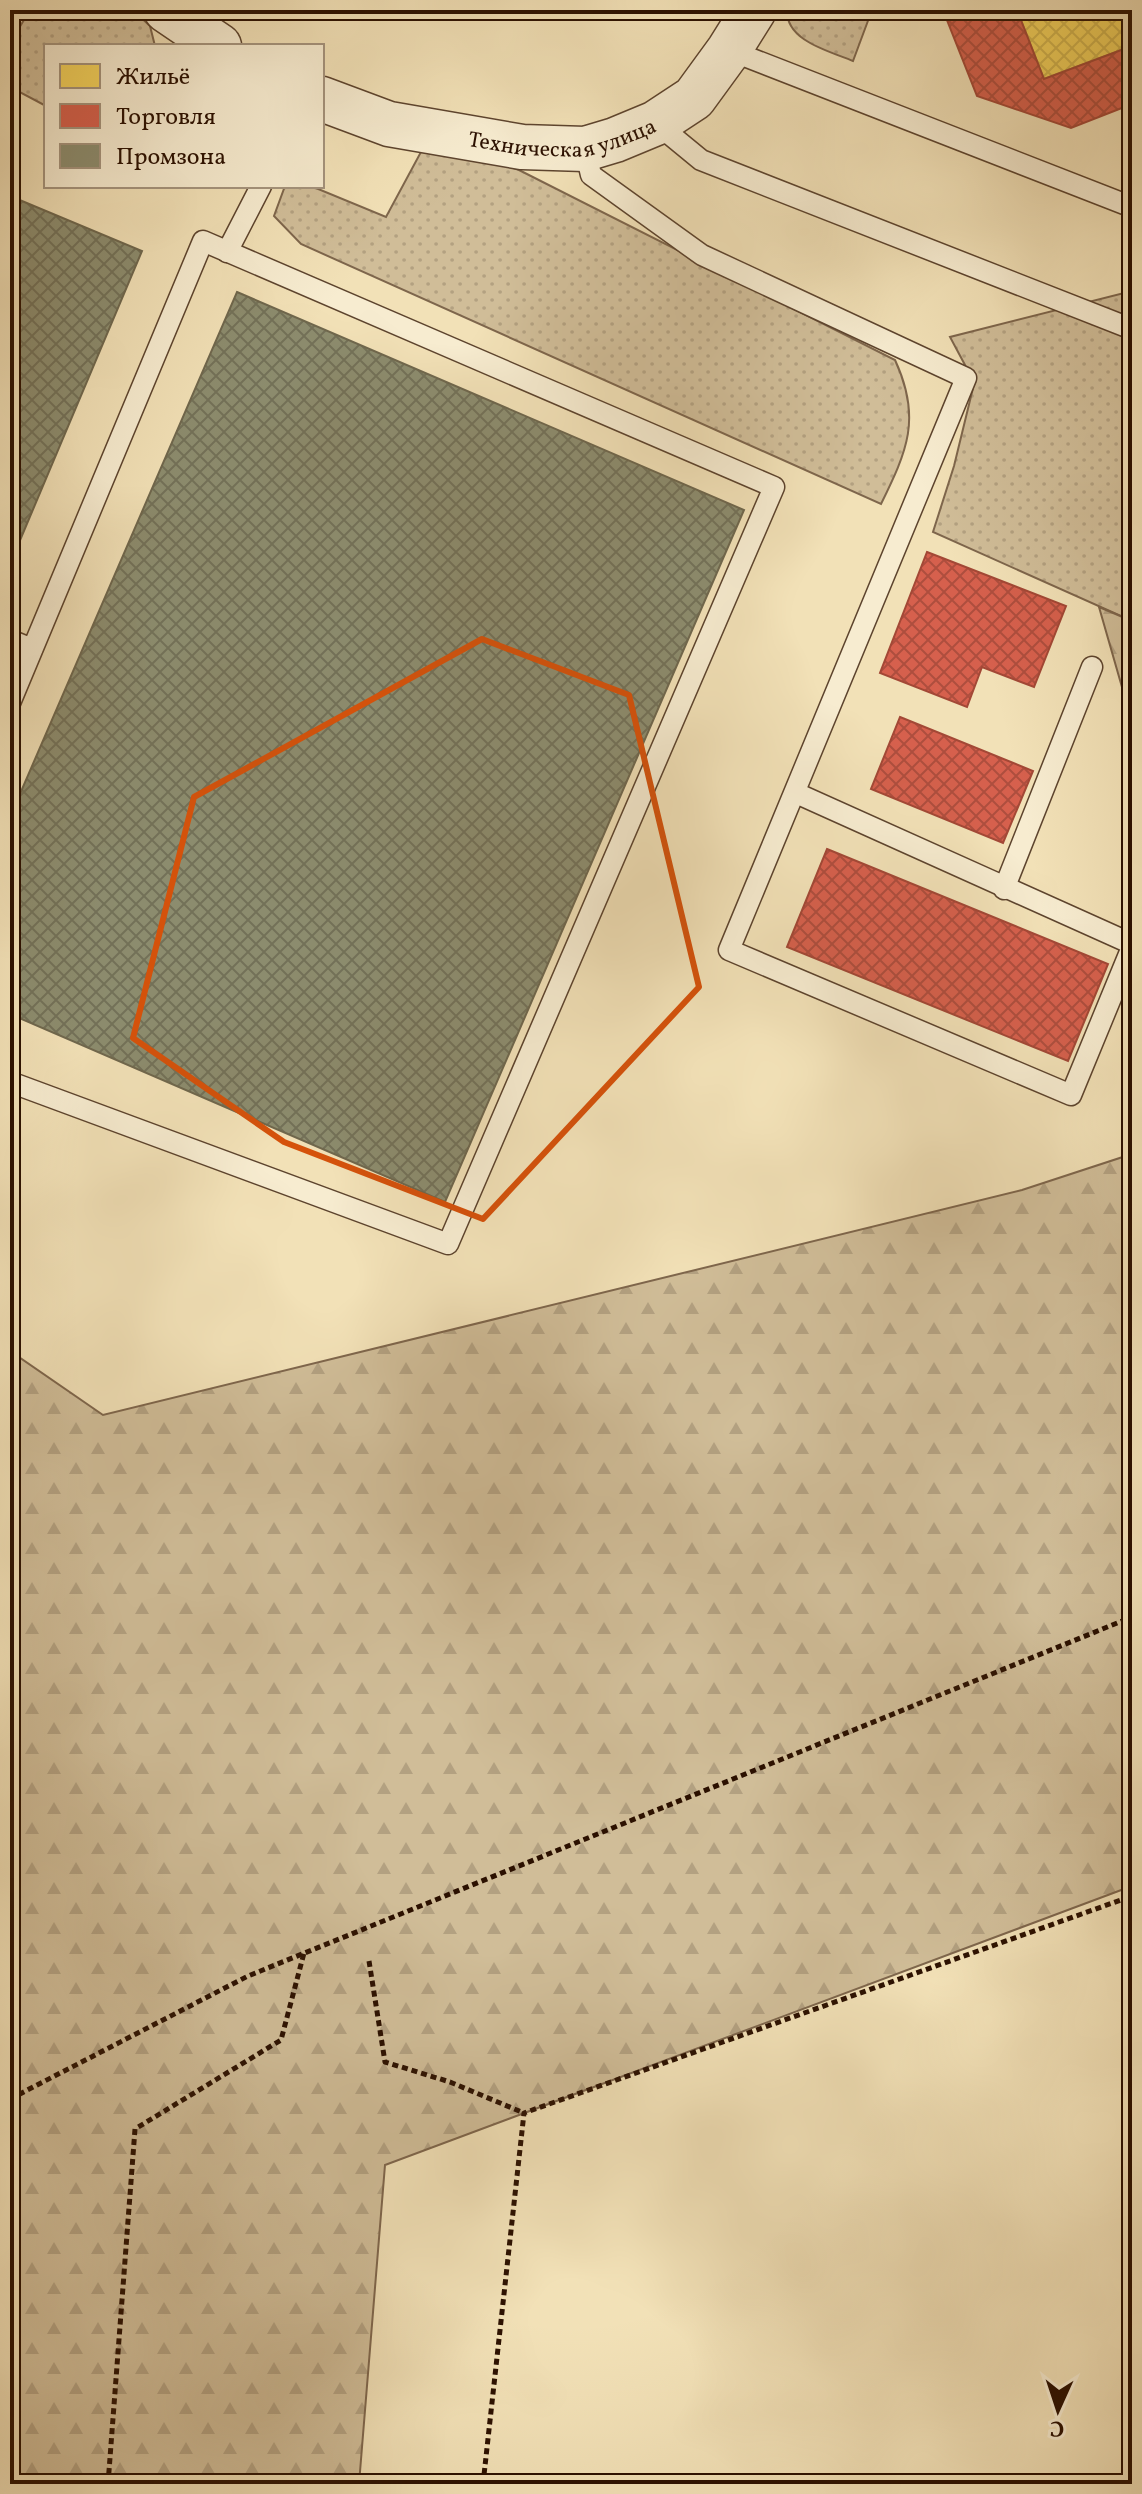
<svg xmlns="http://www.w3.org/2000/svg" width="1142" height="2494" font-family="Vollkorn,serif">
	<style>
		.grass { fill: url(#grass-dots); stroke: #7e664c; stroke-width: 2 }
		.forest { fill: url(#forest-firs); stroke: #7e664c; stroke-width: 2 }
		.homes { fill: url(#homes-cross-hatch); stroke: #b99a40; stroke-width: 2 }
		.shops { fill: url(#shops-cross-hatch); stroke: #a34836; stroke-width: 2 }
		.industry { fill: url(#industry-cross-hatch); stroke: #6f674d; stroke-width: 2 }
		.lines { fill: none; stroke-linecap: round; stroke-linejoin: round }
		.service-casing { stroke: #5d442e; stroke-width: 23 }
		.tertiary-casing { stroke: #5d442e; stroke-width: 47 }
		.path { stroke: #2b1000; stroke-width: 5; stroke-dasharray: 6 4; stroke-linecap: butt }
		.service { stroke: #f7ecd0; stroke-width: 20 }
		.tertiary { stroke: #f7ecd0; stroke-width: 44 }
		.marked { fill: none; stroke: #d5520b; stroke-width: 6; stroke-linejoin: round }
		.labels { text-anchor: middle; stroke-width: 8; stroke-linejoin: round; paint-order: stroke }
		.street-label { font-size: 22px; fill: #2b1000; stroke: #f7ecd0 }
	</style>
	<defs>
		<pattern id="grass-dots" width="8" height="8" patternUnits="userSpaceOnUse" patternTransform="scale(2)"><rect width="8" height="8" fill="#d0bd98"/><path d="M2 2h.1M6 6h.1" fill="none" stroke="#b3a181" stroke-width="1.8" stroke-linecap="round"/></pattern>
		<pattern id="forest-firs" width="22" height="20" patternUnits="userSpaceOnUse" patternTransform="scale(2)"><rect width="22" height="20" fill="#d0bd98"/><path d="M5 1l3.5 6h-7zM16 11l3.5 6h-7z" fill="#b3a181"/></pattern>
		<pattern id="homes-cross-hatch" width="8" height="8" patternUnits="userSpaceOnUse" patternTransform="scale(2)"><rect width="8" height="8" fill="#f6d55c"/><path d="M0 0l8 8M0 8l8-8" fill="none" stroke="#d3b64e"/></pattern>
		<pattern id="shops-cross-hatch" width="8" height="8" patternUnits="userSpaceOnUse" patternTransform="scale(2)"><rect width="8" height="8" fill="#d6604d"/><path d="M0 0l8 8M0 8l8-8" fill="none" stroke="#ae4e3e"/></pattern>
		<pattern id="industry-cross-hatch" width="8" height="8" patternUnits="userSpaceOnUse" patternTransform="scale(2)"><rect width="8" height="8" fill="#8c8c6e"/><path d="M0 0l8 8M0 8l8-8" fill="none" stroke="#737158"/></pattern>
	</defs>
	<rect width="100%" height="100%" fill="#f2e1b7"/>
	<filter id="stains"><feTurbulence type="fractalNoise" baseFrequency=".0025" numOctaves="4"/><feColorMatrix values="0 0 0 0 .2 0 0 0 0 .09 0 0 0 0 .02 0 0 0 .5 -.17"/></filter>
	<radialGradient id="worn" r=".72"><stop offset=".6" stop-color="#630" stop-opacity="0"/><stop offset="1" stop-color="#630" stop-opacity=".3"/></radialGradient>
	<!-- grass -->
	<g class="grass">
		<path d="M 30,10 L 133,10 L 150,26 L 155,46 L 46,46 L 46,106 L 10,87 L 10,43 Z"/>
		<path d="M 872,10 L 853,61 C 829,51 786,41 787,10 Z"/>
		<path d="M 422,150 L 487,159 L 519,170 L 895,360 C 922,418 907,451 881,504 L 301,244 L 274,216 L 285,186 L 311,186 L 386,217 Z"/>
		<path d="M 1132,291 L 1132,621 L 933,532 L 954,466 L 973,388 L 965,365 L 950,337 Z"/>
	</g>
	<!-- forest -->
	<g class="forest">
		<path d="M 1099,607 L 1132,621 L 1132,722 Z"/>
		<path d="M 1132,1154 L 1132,1886 L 385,2165 L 359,2484 L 10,2484 L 10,1351 L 103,1415 L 1022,1190 Z"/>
	</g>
	<!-- homes -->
	<path class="homes" d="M 1017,10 L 1132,10 L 1132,46 L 1044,79 Z"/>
	<!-- shops -->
	<g class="shops">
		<path d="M 943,10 L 1017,10 L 1044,79 L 1132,46 L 1132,104 L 1071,128 L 977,96 Z"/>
		<path d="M 927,552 L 1066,606 L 1034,687 L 982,667 L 967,707 L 880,673 Z"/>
		<path d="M 900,717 L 1033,771 L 1003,843 L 871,789 Z"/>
		<path d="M 827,849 L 1108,964 L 1068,1061 L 787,947 Z"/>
	</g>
	<!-- industry -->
	<g class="industry">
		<path d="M 10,196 L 142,251 L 10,564 Z"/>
		<path d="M 237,292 L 744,510 L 445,1202 L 10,1014 L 10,817 Z"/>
	</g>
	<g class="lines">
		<defs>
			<g id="service">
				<path d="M 729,50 L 1132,207"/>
				<path d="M 656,123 L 701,160 L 1132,329"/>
				<path d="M 585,149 L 591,175 L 702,255 L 966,378 L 729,950 L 1071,1095 L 1132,947"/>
				<path d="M 227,252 L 261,186"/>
				<path d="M 10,640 L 32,649"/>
				<path d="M 10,703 L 203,241 L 774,487 L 448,1244 L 10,1082"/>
				<path d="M 796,793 L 1132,944"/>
				<path d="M 1004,889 L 1092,667"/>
			</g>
			<g id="tertiary">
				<path d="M 166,10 L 219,46"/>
				<path id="s1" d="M 322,99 L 389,124 L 522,147 L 585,149 L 615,140 L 656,123 L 694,98 L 729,50 L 754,10"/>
			</g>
		</defs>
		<!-- service casing -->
		<use href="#service" class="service-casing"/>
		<!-- tertiary casing -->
		<use href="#tertiary" class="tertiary-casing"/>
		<!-- path -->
		<g class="path">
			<path d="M 369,1961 L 385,2062 L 450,2082 L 524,2113"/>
			<path d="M 10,2099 L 248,1976 L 1132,1617"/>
			<path d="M 108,2484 L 135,2129 L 281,2040 L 304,1953"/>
			<path d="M 483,2484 L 524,2113 L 1132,1896"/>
		</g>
		<!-- service -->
		<use href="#service" class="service"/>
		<!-- tertiary -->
		<use href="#tertiary" class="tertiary"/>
	</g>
	<!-- marked area -->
	<path class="marked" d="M 482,639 L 629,695 L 699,987 L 483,1219 L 284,1142 L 133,1038 L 194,797 Z"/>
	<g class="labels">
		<!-- street labels -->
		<g class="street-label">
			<text dy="8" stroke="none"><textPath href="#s1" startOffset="248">Техническая улица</textPath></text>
		</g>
	</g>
	<!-- margin -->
	<rect width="1142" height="2494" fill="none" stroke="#f2e1b7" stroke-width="40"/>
	<rect x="12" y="12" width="1118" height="2470" fill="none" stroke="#2b1000" stroke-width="4"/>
	<rect x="20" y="20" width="1102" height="2454" fill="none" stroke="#2b1000" stroke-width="2"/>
	<!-- legend -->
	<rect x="44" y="44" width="280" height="144" fill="#f7ecd0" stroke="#a5947d" stroke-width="2"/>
	<rect x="60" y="64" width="40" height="24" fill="#f6d55c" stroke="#a5947d" stroke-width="2"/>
	<text x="116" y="84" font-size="24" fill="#2b1000">Жильё</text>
	<rect x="60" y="104" width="40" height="24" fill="#d6604d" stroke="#a5947d" stroke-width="2"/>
	<text x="116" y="124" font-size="24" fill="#2b1000">Торговля</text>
	<rect x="60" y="144" width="40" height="24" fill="#8c8c6e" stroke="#a5947d" stroke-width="2"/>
	<text x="116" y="164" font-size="24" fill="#2b1000">Промзона</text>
	<!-- north arrow -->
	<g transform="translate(1058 2410) rotate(183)" stroke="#f7ecd0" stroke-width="6" paint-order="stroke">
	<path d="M0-6L14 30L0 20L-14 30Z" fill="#2b1000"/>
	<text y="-12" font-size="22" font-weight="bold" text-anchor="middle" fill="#2b1000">С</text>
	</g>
	<rect width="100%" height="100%" filter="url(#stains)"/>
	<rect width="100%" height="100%" fill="url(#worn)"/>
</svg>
